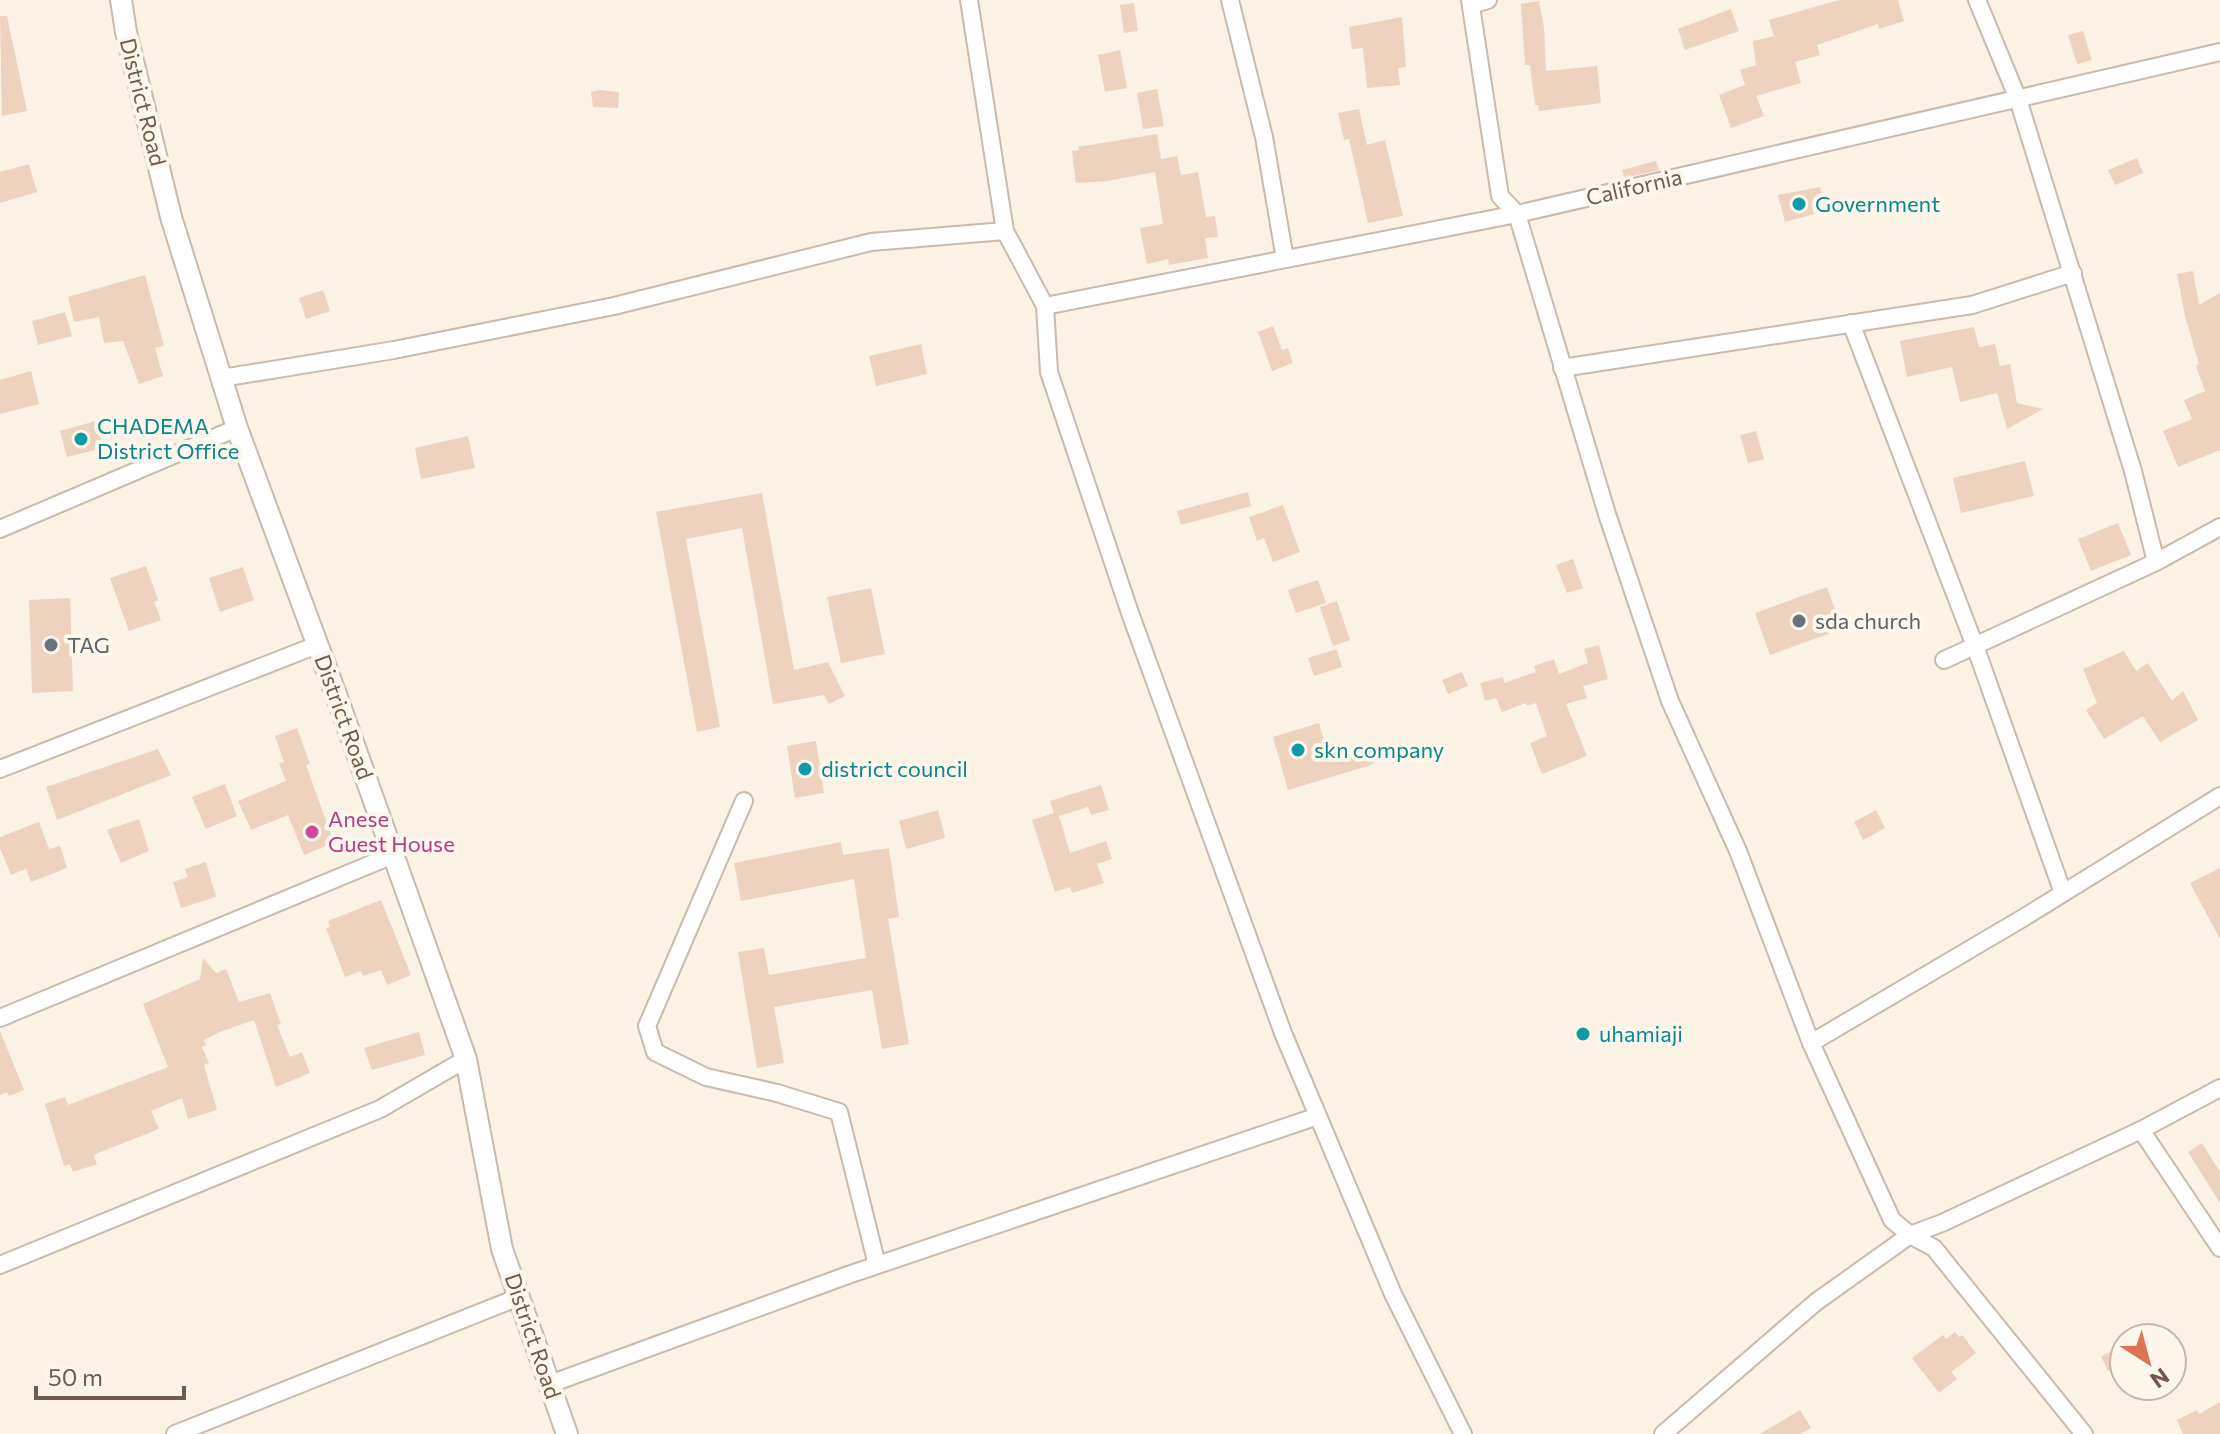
<svg xmlns="http://www.w3.org/2000/svg" width="2220" height="1434" font-family="Commissioner,sans-serif">
	<style>
		.building { fill: #edd2be }
		.lines { fill: none; stroke-linecap: round; stroke-linejoin: round }
		.minor-casing { stroke: #cbbaac; stroke-width: 20 }
		.tertiary-casing { stroke: #cbbaac; stroke-width: 24 }
		.minor { stroke: #fff; stroke-width: 16 }
		.tertiary { stroke: #fff; stroke-width: 20 }
		.culture-dot { fill: #0f9aa8; stroke: #fdf6ea; stroke-width: 3 }
		.worship-dot { fill: #6b7280; stroke: #fdf6ea; stroke-width: 3 }
		.hotel-dot { fill: #d1479c; stroke: #fdf6ea; stroke-width: 3 }
		.labels { text-anchor: middle; stroke-width: 8; stroke-linejoin: round; paint-order: stroke }
		.street-label { font-size: 22px; fill: #715a4c; stroke: #fdf6ea }
		.culture-label { font-size: 22px; fill: #0d838f; stroke: #fdf6ea; text-anchor: start }
		.worship-label { font-size: 22px; fill: #5b616d; stroke: #fdf6ea; text-anchor: start }
		.hotel-label { font-size: 22px; fill: #b23c85; stroke: #fdf6ea; text-anchor: start }
	</style>
	<rect width="100%" height="100%" fill="#faf2e5"/>
	<!-- building -->
	<g class="building">
		<path d="M 1839,0 L 1898,0 L 1904,21 L 1879,29 L 1878,24 L 1817,45 L 1820,55 L 1795,62 L 1801,83 L 1756,96 L 1764,116 L 1731,128 L 1719,95 L 1745,85 L 1740,70 L 1756,65 L 1753,41 L 1774,36 L 1769,20 Z"/>
		<path d="M 1539,1 L 1544,28 L 1546,71 L 1597,66 L 1601,103 L 1539,111 L 1538,105 L 1535,105 L 1530,65 L 1525,65 L 1521,4 Z"/>
		<path d="M 1134,3 L 1138,31 L 1124,33 L 1120,5 Z"/>
		<path d="M 1731,9 L 1739,31 L 1685,50 L 1678,29 Z"/>
		<path d="M 0,16 L 7,16 L 27,111 L 2,116 Z"/>
		<path d="M 1402,17 L 1406,67 L 1398,68 L 1400,85 L 1367,88 L 1363,48 L 1352,49 L 1349,27 Z"/>
		<path d="M 2083,31 L 2092,60 L 2077,64 L 2068,35 Z"/>
		<path d="M 1120,50 L 1127,88 L 1105,92 L 1098,55 Z"/>
		<path d="M 1157,89 L 1164,126 L 1143,129 L 1137,93 Z"/>
		<path d="M 600,90 L 619,92 L 618,108 L 593,107 L 591,92 Z"/>
		<path d="M 1359,109 L 1367,145 L 1385,140 L 1403,216 L 1368,223 L 1349,139 L 1344,140 L 1338,113 Z"/>
		<path d="M 1157,134 L 1161,159 L 1177,156 L 1181,175 L 1198,172 L 1206,217 L 1215,216 L 1218,237 L 1205,238 L 1208,258 L 1169,265 L 1168,259 L 1147,264 L 1140,228 L 1163,224 L 1155,172 L 1107,181 L 1076,183 L 1072,151 L 1079,150 L 1078,147 Z"/>
		<path d="M 2137,158 L 2143,173 L 2115,185 L 2108,170 Z"/>
		<path d="M 1656,161 L 1659,170 L 1624,178 L 1622,170 Z"/>
		<path d="M 29,164 L 37,192 L 0,203 L 0,172 Z"/>
		<path d="M 1820,187 L 1824,203 L 1812,206 L 1814,214 L 1785,222 L 1778,195 Z"/>
		<path d="M 2193,271 L 2199,305 L 2220,293 L 2220,450 L 2178,467 L 2163,431 L 2192,419 L 2184,400 L 2205,391 L 2196,366 L 2199,364 L 2185,316 L 2177,274 Z"/>
		<path d="M 145,275 L 164,346 L 155,348 L 163,376 L 139,384 L 123,341 L 104,343 L 99,317 L 74,322 L 68,297 Z"/>
		<path d="M 323,290 L 330,311 L 306,319 L 299,298 Z"/>
		<path d="M 65,312 L 72,336 L 38,345 L 32,321 Z"/>
		<path d="M 1273,326 L 1282,350 L 1288,348 L 1293,363 L 1272,371 L 1258,332 Z"/>
		<path d="M 1974,327 L 1979,347 L 1995,344 L 2000,366 L 2010,364 L 2017,403 L 2043,409 L 2007,429 L 1997,393 L 1960,402 L 1952,367 L 1907,377 L 1900,341 Z"/>
		<path d="M 921,344 L 927,374 L 876,386 L 869,356 Z"/>
		<path d="M 31,371 L 39,404 L 0,414 L 0,380 Z"/>
		<path d="M 96,421 L 103,448 L 67,457 L 60,431 Z"/>
		<path d="M 1756,431 L 1764,459 L 1748,463 L 1740,435 Z"/>
		<path d="M 468,436 L 475,468 L 421,479 L 415,448 Z"/>
		<path d="M 2025,461 L 2034,496 L 1961,513 L 1953,478 Z"/>
		<path d="M 1248,492 L 1251,506 L 1181,525 L 1177,511 Z"/>
		<path d="M 762,493 L 794,670 L 828,662 L 845,696 L 829,704 L 824,695 L 773,704 L 742,528 L 686,539 L 720,727 L 697,732 L 656,512 Z"/>
		<path d="M 1283,505 L 1300,552 L 1273,562 L 1264,538 L 1257,541 L 1249,517 Z"/>
		<path d="M 2118,523 L 2131,555 L 2091,571 L 2078,539 Z"/>
		<path d="M 1573,559 L 1583,588 L 1567,593 L 1556,565 Z"/>
		<path d="M 146,566 L 158,600 L 154,602 L 161,620 L 129,631 L 110,578 Z"/>
		<path d="M 243,567 L 254,600 L 220,612 L 209,578 Z"/>
		<path d="M 1318,580 L 1326,603 L 1296,613 L 1288,590 Z"/>
		<path d="M 1827,587 L 1842,629 L 1770,655 L 1755,613 Z"/>
		<path d="M 871,588 L 885,654 L 841,663 L 827,597 Z"/>
		<path d="M 70,598 L 73,691 L 32,693 L 29,600 Z"/>
		<path d="M 1337,601 L 1350,640 L 1333,646 L 1320,607 Z"/>
		<path d="M 1599,645 L 1608,679 L 1583,686 L 1587,698 L 1566,704 L 1587,756 L 1542,774 L 1530,743 L 1547,736 L 1536,703 L 1527,706 L 1526,703 L 1502,712 L 1496,698 L 1485,701 L 1480,683 L 1503,677 L 1504,683 L 1536,672 L 1534,666 L 1554,659 L 1559,674 L 1588,663 L 1584,649 Z"/>
		<path d="M 1337,649 L 1342,667 L 1314,676 L 1308,658 Z"/>
		<path d="M 2124,651 L 2136,671 L 2148,663 L 2172,701 L 2183,691 L 2198,720 L 2160,742 L 2143,716 L 2104,739 L 2086,710 L 2097,703 L 2083,669 Z"/>
		<path d="M 1462,672 L 1468,686 L 1448,694 L 1442,680 Z"/>
		<path d="M 1319,723 L 1328,754 L 1361,745 L 1362,750 L 1385,751 L 1371,765 L 1288,790 L 1273,737 Z"/>
		<path d="M 297,728 L 310,764 L 306,765 L 334,843 L 304,855 L 288,815 L 251,830 L 238,801 L 286,781 L 279,763 L 284,762 L 275,736 Z"/>
		<path d="M 816,741 L 824,793 L 795,798 L 787,746 Z"/>
		<path d="M 158,749 L 171,775 L 57,820 L 46,787 Z"/>
		<path d="M 225,784 L 237,816 L 206,829 L 192,797 Z"/>
		<path d="M 1101,785 L 1109,810 L 1091,815 L 1088,807 L 1059,816 L 1070,853 L 1106,841 L 1112,859 L 1097,864 L 1104,883 L 1072,893 L 1070,887 L 1055,892 L 1032,820 L 1054,813 L 1050,801 Z"/>
		<path d="M 938,810 L 945,838 L 906,849 L 899,821 Z"/>
		<path d="M 1876,810 L 1885,828 L 1863,840 L 1854,822 Z"/>
		<path d="M 139,819 L 149,851 L 121,863 L 107,830 Z"/>
		<path d="M 39,822 L 49,849 L 60,846 L 67,868 L 31,882 L 26,869 L 11,875 L 0,848 L 0,837 Z"/>
		<path d="M 841,842 L 843,855 L 889,848 L 899,917 L 888,919 L 909,1044 L 882,1049 L 872,990 L 774,1007 L 784,1063 L 757,1068 L 738,952 L 764,948 L 769,975 L 866,958 L 854,879 L 741,901 L 734,863 Z"/>
		<path d="M 206,862 L 216,897 L 181,908 L 173,882 L 188,877 L 185,869 Z"/>
		<path d="M 2220,868 L 2220,939 L 2190,883 Z"/>
		<path d="M 381,900 L 411,975 L 387,985 L 381,970 L 363,976 L 361,971 L 345,977 L 326,928 L 330,927 L 328,921 Z"/>
		<path d="M 203,958 L 216,973 L 226,969 L 239,1002 L 270,993 L 281,1024 L 277,1025 L 290,1057 L 302,1052 L 310,1073 L 276,1087 L 254,1020 L 220,1032 L 204,1040 L 206,1045 L 202,1047 L 209,1063 L 204,1065 L 217,1110 L 188,1119 L 182,1098 L 151,1111 L 159,1129 L 98,1153 L 94,1156 L 97,1164 L 73,1172 L 70,1164 L 64,1166 L 45,1104 L 65,1097 L 68,1105 L 168,1067 L 143,1004 L 200,979 Z"/>
		<path d="M 0,1031 L 24,1090 L 9,1096 L 7,1092 L 0,1095 Z"/>
		<path d="M 419,1032 L 425,1055 L 372,1070 L 364,1048 Z"/>
		<path d="M 2202,1143 L 2220,1172 L 2220,1203 L 2188,1152 Z"/>
		<path d="M 1955,1332 L 1959,1337 L 1962,1335 L 1976,1353 L 1951,1372 L 1957,1379 L 1939,1393 L 1912,1358 L 1943,1335 L 1946,1339 Z"/>
		<path d="M 2124,1346 L 2124,1365 L 2108,1371 L 2101,1356 Z"/>
		<path d="M 2220,1402 L 2220,1434 L 2183,1434 L 2177,1420 L 2197,1410 L 2199,1414 Z"/>
		<path d="M 1800,1410 L 1811,1428 L 1800,1434 L 1760,1434 Z"/>
	</g>
	<g class="lines">
		<defs>
			<g id="minor">
				<path d="M 969,0 L 1005,231 L 1045,306 L 1049,372 L 1130,613 L 1283,1033 L 1393,1294 L 1463,1434"/>
				<path d="M 1230,0 L 1264,137 L 1285,259"/>
				<path d="M 1470,0 L 1500,196 L 1517,214 L 1607,514 L 1670,701 L 1738,851 L 1811,1043 L 1892,1220 L 1910,1235 L 1934,1248 L 2084,1434"/>
				<path d="M 1977,0 L 2018,99 L 2133,471 L 2156,562"/>
				<path d="M 1471,5 L 1488,0"/>
				<path d="M 1045,306 L 1517,214 L 2220,52"/>
				<path d="M 1851,323 L 1975,646 L 2063,893"/>
				<path d="M 1562,368 L 1972,305 L 2073,273"/>
				<path d="M 222,378 L 394,350 L 614,306 L 871,242 L 1005,231"/>
				<path d="M 0,529 L 237,428"/>
				<path d="M 1944,660 L 2156,562 L 2220,527"/>
				<path d="M 0,769 L 317,645"/>
				<path d="M 744,801 L 647,1026 L 655,1052 L 706,1077 L 777,1093 L 839,1112 L 877,1265"/>
				<path d="M 0,1018 L 393,855"/>
				<path d="M 1811,1043 L 2023,918 L 2220,796"/>
				<path d="M 2141,1130 L 2220,1248"/>
				<path d="M 0,1265 L 380,1109 L 466,1059"/>
				<path d="M 550,1384 L 848,1275 L 1318,1116"/>
				<path d="M 175,1434 L 519,1297"/>
				<path d="M 1663,1434 L 1816,1302 L 1910,1235 L 1942,1223 L 2141,1130 L 2220,1088"/>
			</g>
			<path id="tertiary" d="M 121,0 L 126,32 L 171,217 L 237,428 L 338,700 L 466,1059 L 502,1249 L 567,1434"/>
		</defs>
		<!-- minor casing -->
		<use href="#minor" class="minor-casing"/>
		<!-- tertiary casing -->
		<use href="#tertiary" class="tertiary-casing"/>
		<!-- minor -->
		<use href="#minor" class="minor"/>
		<!-- tertiary -->
		<use href="#tertiary" class="tertiary"/>
	</g>
	<!-- markers -->
	<g class="culture-dot">
		<circle cx="1799" cy="204" r="8"/>
		<circle cx="81" cy="439" r="8"/>
		<circle cx="1298" cy="750" r="8"/>
		<circle cx="805" cy="769" r="8"/>
		<circle cx="1583" cy="1034" r="8"/>
	</g>
	<g class="worship-dot">
		<circle cx="1799" cy="621" r="8"/>
		<circle cx="51" cy="645" r="8"/>
	</g>
	<circle class="hotel-dot" cx="312" cy="832" r="8"/>
	<g class="labels">
		<!-- street labels -->
		<g class="street-label">
			<text transform="translate(143 102) rotate(76)" y="8">District Road</text>
			<text transform="translate(1634 187) rotate(-13)" y="8">California</text>
			<text transform="translate(344 717) rotate(70)" y="8">District Road</text>
			<text transform="translate(533 1336) rotate(71)" y="8">District Road</text>
		</g>
		<!-- culture labels -->
		<g class="culture-label">
			<text x="1815" y="212">Government</text>
			<text x="97" y="434">CHADEMA<tspan x="97" dy="25">District Office</tspan></text>
			<text x="1314" y="758">skn company</text>
			<text x="821" y="777">district council</text>
			<text x="1599" y="1042">uhamiaji</text>
		</g>
		<!-- worship labels -->
		<g class="worship-label">
			<text x="1815" y="629">sda church</text>
			<text x="67" y="653">TAG</text>
		</g>
		<!-- hotel labels -->
		<g class="hotel-label">
			<text x="328" y="827">Anese<tspan x="328" dy="25">Guest House</tspan></text>
		</g>
	</g>
	<!-- north arrow -->
	<g transform="translate(2148 1362) rotate(144)"><circle r="38" fill="#fdf6ea" stroke="#c5b8ab" stroke-width="2"/>
	<path d="M0-6L14 30L0 20L-14 30Z" fill="#db7553"/>
	<text y="-12" font-size="22" font-weight="bold" text-anchor="middle" fill="#715a4c">N</text>
	</g>
	<!-- scale -->
	<path d="M36 1386v12h148v-12" fill="none" stroke="#715a4c" stroke-width="4"/>
	<text x="48" y="1386" font-size="24" fill="#715a4c" stroke="#fdf6ea" stroke-width="6" paint-order="stroke">50 m</text>
</svg>
